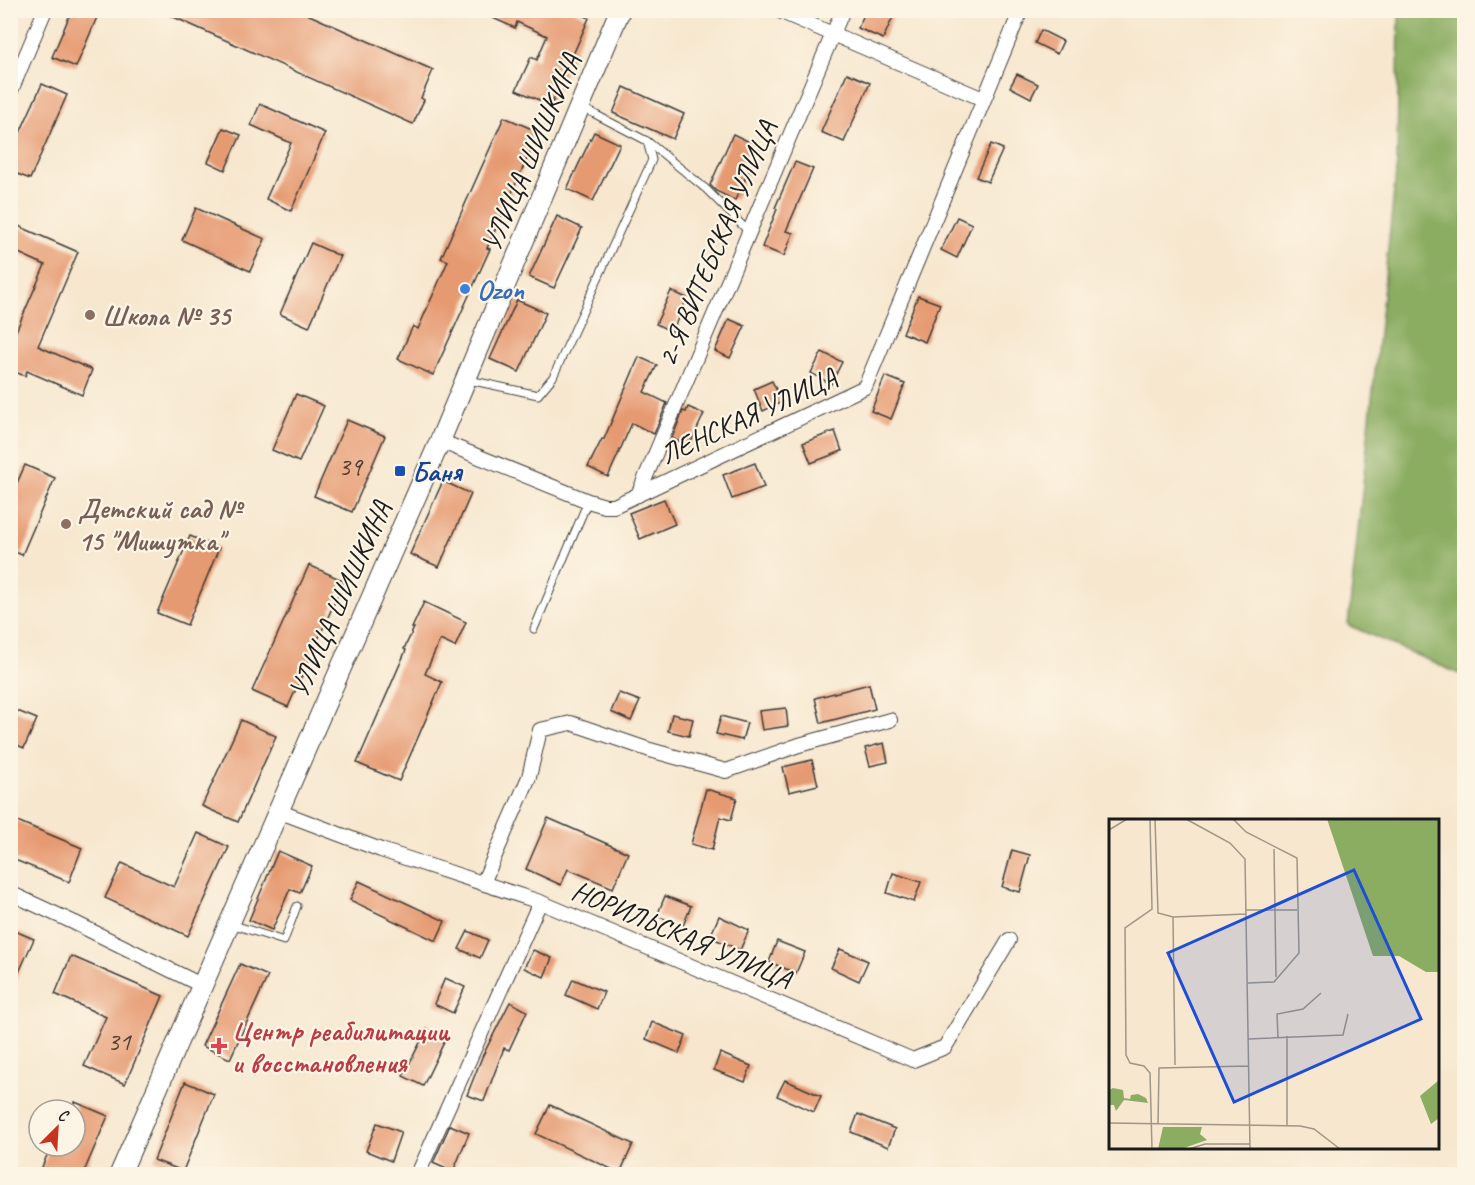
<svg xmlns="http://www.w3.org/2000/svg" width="1475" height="1185" font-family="Caveat,sans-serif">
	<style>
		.forest { fill: #8bad62; stroke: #54643f; stroke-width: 1.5 }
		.building { fill: #e69a71 }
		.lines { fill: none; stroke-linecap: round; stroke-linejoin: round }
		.lane-casing { stroke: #3d3a37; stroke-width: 9 }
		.street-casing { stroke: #3d3a37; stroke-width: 16 }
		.secondary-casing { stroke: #3d3a37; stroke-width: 22 }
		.lane { stroke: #fff; stroke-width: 7 }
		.street { stroke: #fff; stroke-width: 14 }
		.secondary { stroke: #fff; stroke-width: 20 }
		.shop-dot { fill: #3f7fe0; stroke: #fcf5e5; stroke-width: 2 }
		.education-dot { fill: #8d6e63; stroke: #fcf5e5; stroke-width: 2 }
		.transit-dot { fill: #1a4fb4; stroke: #fcf5e5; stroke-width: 2 }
		.health-dot { fill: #e0444e; stroke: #fcf5e5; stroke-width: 2 }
		.labels { text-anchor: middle; stroke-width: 4.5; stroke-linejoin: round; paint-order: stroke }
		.number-label { font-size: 26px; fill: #4e3c31 }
		.street-label { font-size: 28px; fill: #1c1c1c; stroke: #fcf5e5 }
		.shop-label { font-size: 28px; font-weight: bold; fill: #366cbe; stroke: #fcf5e5; text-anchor: start }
		.education-label { font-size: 28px; font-weight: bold; fill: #785e54; stroke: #fcf5e5; text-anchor: start }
		.transit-label { font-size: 28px; font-weight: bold; fill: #164399; stroke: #fcf5e5; text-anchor: start }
		.health-label { font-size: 28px; font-weight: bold; fill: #be3a42; stroke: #fcf5e5; text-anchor: start }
		.inset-road { fill: none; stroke: #9f9687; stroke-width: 1.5 }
		.view { fill: #1d4ed8; fill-opacity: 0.15; stroke: #1d4ed8; stroke-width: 3 }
		.inset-edge { fill: none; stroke: #1c1c1c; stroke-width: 3 }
	</style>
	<rect width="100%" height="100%" fill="#fcf5e5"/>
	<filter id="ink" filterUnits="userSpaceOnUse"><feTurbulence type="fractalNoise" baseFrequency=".0167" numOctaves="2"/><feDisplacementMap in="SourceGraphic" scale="12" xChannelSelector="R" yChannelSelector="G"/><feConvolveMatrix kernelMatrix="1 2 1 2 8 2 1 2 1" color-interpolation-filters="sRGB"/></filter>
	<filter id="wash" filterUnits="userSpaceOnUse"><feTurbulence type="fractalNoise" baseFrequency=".008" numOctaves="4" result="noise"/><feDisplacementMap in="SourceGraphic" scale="24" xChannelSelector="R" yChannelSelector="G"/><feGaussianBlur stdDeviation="1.35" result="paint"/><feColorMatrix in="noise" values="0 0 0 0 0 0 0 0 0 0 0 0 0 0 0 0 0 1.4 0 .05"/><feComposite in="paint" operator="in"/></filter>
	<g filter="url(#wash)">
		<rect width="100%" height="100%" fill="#f7e7cf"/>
		<!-- forest -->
		<path class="forest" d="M 1399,11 L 1464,11 L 1464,676 L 1348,625 L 1397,163 Z"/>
		<g id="blocks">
			<!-- building -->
			<g class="building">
				<path d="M 72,10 L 100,10 L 76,67 L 52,57 Z"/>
				<path d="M 158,10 L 298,10 L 433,70 L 421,98 L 424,100 L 413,124 Z"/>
				<path d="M 475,10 L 572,10 L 589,18 L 551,105 L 516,90 L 531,57 L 537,60 L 547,36 L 517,22 L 515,28 Z"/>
				<path d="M 866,10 L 896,10 L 883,39 L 858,28 Z"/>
				<path d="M 1041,30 L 1063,41 L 1057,54 L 1035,43 Z"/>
				<path d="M 847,73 L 870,83 L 844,142 L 821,132 Z"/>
				<path d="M 1017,74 L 1038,84 L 1031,98 L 1010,87 Z"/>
				<path d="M 42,84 L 67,95 L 30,179 L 10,171 L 10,155 Z"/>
				<path d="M 624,87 L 684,114 L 673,139 L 613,113 Z"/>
				<path d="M 260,104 L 325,133 L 291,211 L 266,199 L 291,143 L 251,125 Z"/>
				<path d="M 504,117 L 539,132 L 487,248 L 490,249 L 433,375 L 398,359 L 413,326 L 418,329 L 448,261 L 441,258 Z"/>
				<path d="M 223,128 L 241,135 L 225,170 L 208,162 Z"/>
				<path d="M 594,132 L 620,144 L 593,201 L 567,189 Z"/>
				<path d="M 733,134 L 760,147 L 735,200 L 716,191 L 710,185 Z"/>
				<path d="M 991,144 L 1003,149 L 988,182 L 976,177 Z"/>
				<path d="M 795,162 L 813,169 L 786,231 L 793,233 L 784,256 L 762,247 L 777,209 L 775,208 Z"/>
				<path d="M 196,208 L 265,239 L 250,271 L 182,240 Z"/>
				<path d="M 557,216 L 582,228 L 554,288 L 529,277 Z"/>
				<path d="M 957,217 L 972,224 L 957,258 L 941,250 Z"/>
				<path d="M 16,225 L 78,252 L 38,346 L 92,370 L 82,395 L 27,371 L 25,376 L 10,370 L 10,345 L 45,265 L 10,249 L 10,238 Z"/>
				<path d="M 311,243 L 340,256 L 309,327 L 280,314 Z"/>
				<path d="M 671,291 L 687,298 L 672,332 L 656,324 Z"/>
				<path d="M 918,296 L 940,304 L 925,342 L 903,333 Z"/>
				<path d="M 517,300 L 546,313 L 519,372 L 490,359 Z"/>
				<path d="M 729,319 L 745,326 L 730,358 L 715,351 Z"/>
				<path d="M 822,352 L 842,362 L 831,384 L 811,373 Z"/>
				<path d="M 639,357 L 657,365 L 644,392 L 667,403 L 654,434 L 632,423 L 608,477 L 588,467 L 602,439 L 604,439 Z"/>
				<path d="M 885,376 L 905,384 L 891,419 L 871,411 Z"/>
				<path d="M 772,381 L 782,402 L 763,411 L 754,389 Z"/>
				<path d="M 296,394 L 324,406 L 299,462 L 272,450 Z"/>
				<path d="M 688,407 L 704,414 L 689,446 L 672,438 L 683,411 L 686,412 Z"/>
				<path d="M 347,420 L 385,436 L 352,512 L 314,496 Z"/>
				<path d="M 835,431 L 842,451 L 811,463 L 803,443 Z"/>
				<path d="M 755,463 L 764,487 L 732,499 L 723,475 Z"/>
				<path d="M 25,465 L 55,478 L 22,555 L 10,550 L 10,499 Z"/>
				<path d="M 443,481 L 471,494 L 439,567 L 410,554 Z"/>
				<path d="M 664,499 L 675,524 L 640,539 L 629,513 Z"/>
				<path d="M 190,536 L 219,548 L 187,625 L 157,613 Z"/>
				<path d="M 309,565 L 344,581 L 288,707 L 252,691 Z"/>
				<path d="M 424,602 L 466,622 L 455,647 L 440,640 L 425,674 L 442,682 L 399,781 L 357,763 L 406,650 L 404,649 L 414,628 L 412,628 Z"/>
				<path d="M 869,684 L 875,709 L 821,723 L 815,698 Z"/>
				<path d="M 619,693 L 640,701 L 631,721 L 611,712 Z"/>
				<path d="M 10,708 L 37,719 L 24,748 L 10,742 Z"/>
				<path d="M 786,708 L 788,726 L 762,730 L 759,711 Z"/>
				<path d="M 672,714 L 693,719 L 689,736 L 668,731 Z"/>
				<path d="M 721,716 L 747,723 L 742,740 L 716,734 Z"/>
				<path d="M 241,720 L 276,736 L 238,822 L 202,806 Z"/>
				<path d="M 884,743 L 888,762 L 870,766 L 865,748 Z"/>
				<path d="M 812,760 L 818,785 L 789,792 L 783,767 Z"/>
				<path d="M 706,789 L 737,798 L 731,820 L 720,817 L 712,850 L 691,844 Z"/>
				<path d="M 10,818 L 82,848 L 69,882 L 10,858 Z"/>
				<path d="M 548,818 L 628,853 L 613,888 L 568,869 L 561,885 L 526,869 Z"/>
				<path d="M 198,833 L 229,847 L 188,936 L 105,898 L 122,863 L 174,887 Z"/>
				<path d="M 1012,850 L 1030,855 L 1020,892 L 1002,887 Z"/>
				<path d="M 278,851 L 312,866 L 300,893 L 290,889 L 272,930 L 249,920 Z"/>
				<path d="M 893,873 L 921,882 L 914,902 L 887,893 Z"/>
				<path d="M 359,881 L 445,921 L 436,941 L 350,900 Z"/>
				<path d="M 665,896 L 691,906 L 683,926 L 657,916 Z"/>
				<path d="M 719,916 L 749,930 L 740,950 L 710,937 Z"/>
				<path d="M 10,929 L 34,939 L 10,992 Z"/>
				<path d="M 468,931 L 488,940 L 480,958 L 459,949 Z"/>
				<path d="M 777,941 L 805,952 L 796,973 L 769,962 Z"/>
				<path d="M 840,949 L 868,961 L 859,981 L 831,968 Z"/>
				<path d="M 533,950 L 552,958 L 544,977 L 524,968 Z"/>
				<path d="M 71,956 L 163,996 L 125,1084 L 84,1066 L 106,1017 L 55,994 Z"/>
				<path d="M 240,964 L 268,976 L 230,1059 L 202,1046 Z"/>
				<path d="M 445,978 L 465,987 L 453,1013 L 434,1004 Z"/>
				<path d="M 573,979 L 604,992 L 597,1009 L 566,995 Z"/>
				<path d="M 510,1002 L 527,1011 L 509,1050 L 504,1048 L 484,1101 L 467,1095 L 482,1057 Z"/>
				<path d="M 652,1022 L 686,1036 L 679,1053 L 646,1039 Z"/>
				<path d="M 427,1029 L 446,1038 L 423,1086 L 403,1076 Z"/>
				<path d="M 720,1053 L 751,1066 L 745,1082 L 714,1070 Z"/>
				<path d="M 785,1080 L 821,1096 L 814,1112 L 777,1096 Z"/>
				<path d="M 185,1082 L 214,1094 L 183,1171 L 154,1160 Z"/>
				<path d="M 75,1102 L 108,1116 L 83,1174 L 39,1174 L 51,1146 L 75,1146 Z"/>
				<path d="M 550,1105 L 633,1144 L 620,1173 L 536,1134 Z"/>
				<path d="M 858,1114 L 895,1129 L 888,1147 L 851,1132 Z"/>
				<path d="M 377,1123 L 401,1132 L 391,1161 L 366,1151 Z"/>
				<path d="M 450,1125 L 469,1133 L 453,1172 L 433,1163 Z"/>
			</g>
		</g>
	</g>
	<g filter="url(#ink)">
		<use href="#blocks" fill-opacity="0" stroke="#3d3a37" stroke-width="1.5"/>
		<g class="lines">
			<defs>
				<g id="lane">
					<path d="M 647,141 L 706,189 L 748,231"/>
					<path d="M 469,380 L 538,395 L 553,377 L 652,160 L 647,141 L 583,108"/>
					<path d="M 534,629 L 588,501"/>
					<path d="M 231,924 L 284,941 L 297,906"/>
				</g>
				<g id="street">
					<path d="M 777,10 L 983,99"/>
					<path d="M 10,93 L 45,10"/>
					<path d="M 440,441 L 588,501 L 605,506 L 614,506 L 865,387 L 1021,10"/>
					<path d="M 638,495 L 843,10"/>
					<path d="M 278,811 L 381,850 L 540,902 L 913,1060 L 945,1047 L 1009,940"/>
					<path d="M 483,883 L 529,777 L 540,730 L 571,723 L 650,750 L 726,771 L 799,745 L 890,720"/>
					<path d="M 10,893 L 75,923 L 201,985"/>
					<path d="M 418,1174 L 540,902"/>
				</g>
				<path id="secondary" d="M 120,1174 L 440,441 L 620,10"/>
			</defs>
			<!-- lane casing -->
			<use href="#lane" class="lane-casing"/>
			<!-- street casing -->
			<use href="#street" class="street-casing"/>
			<!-- secondary casing -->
			<use href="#secondary" class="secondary-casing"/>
			<!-- lane -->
			<use href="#lane" class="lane"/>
			<!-- street -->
			<use href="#street" class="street"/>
			<!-- secondary -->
			<use href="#secondary" class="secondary"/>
		</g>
	</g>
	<!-- markers -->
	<circle class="shop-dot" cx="465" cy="289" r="6"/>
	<g class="education-dot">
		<circle cx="90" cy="315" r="6"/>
		<circle cx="66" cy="524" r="6"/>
	</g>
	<rect class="transit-dot" x="394" y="465" width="12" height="12" rx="3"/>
	<path class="health-dot" d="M216 1037h6v6h6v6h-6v6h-6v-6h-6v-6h6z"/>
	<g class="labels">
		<!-- number labels -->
		<g class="number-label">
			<text x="350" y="475">39</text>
			<text x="119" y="1050">31</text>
		</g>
		<!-- street labels -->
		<g class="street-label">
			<text transform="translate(530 152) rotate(-67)" y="10">УЛИЦА ШИШКИНА</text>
			<text transform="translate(716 243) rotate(-67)" y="10">2-Я ВИТЕБСКАЯ УЛИЦА</text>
			<text transform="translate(748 415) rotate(-25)" y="10">ЛЕНСКАЯ УЛИЦА</text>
			<text transform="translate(339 599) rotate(-66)" y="10">УЛИЦА ШИШКИНА</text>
			<text transform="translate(682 934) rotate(23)" y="10">НОРИЛЬСКАЯ УЛИЦА</text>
		</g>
		<!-- shop labels -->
		<g class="shop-label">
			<text x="477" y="299">Ozon</text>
		</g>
		<!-- education labels -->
		<g class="education-label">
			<text x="102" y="325">Школа № 35</text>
			<text x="78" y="518">Детский сад №<tspan x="78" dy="32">15 "Мишутка"</tspan></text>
		</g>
		<!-- transit labels -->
		<g class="transit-label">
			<text x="412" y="481">Баня</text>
		</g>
		<!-- health labels -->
		<g class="health-label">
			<text x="232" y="1040">Центр реабилитации<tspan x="232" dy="32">и восстановления</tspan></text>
		</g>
	</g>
	<!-- overview -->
	<g transform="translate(1109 819)">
		<rect width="330" height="330" fill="#f7e7cf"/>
		<path d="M 218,0 L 330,0 L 330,153 L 317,153 L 290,137 L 264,137 ZM 330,261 L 330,299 L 322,305 L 311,277 ZM 4,269 L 14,271 L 15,279 L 21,280 L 22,276 L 29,275 L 37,279 L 39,284 L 15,281 L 7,292 L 5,286 L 0,286 L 0,271 ZM 54,308 L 93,308 L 91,315 L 98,321 L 72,330 L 49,330 Z" fill="#8bad62"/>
		<path class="inset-road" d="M 41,0 L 43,90 L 16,109 L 17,236 L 21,244 L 35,247 L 41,254 L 43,330M 46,0 L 49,94 L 64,98 L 137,95M 77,0 L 121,24 L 136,40 L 141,330M 124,0 L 137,13 L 188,39 L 190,134 L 165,163 L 139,164M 0,11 L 18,0M 165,30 L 167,158M 137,91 L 188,91M 64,98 L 66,246M 178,217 L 178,306M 169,218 L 168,195 L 194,190 L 212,174M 139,220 L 234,216 L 239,195M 0,304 L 191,307 L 205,310 L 231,330M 49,305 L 50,249 L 140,247M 80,330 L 96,325 L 141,325"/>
		<path class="view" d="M 245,51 L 312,200 L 125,283 L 59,134 Z"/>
		<rect width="330" height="330" class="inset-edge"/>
	</g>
	<!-- margin -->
	<rect width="1475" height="1185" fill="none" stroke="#fcf5e5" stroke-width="36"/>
	<!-- north arrow -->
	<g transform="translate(57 1128) rotate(24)"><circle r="28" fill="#fcf5e5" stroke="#a29e95" stroke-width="1.5"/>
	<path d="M0-4.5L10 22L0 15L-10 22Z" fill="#c8321e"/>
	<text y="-9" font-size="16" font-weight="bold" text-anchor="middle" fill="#1c1c1c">С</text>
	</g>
</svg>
